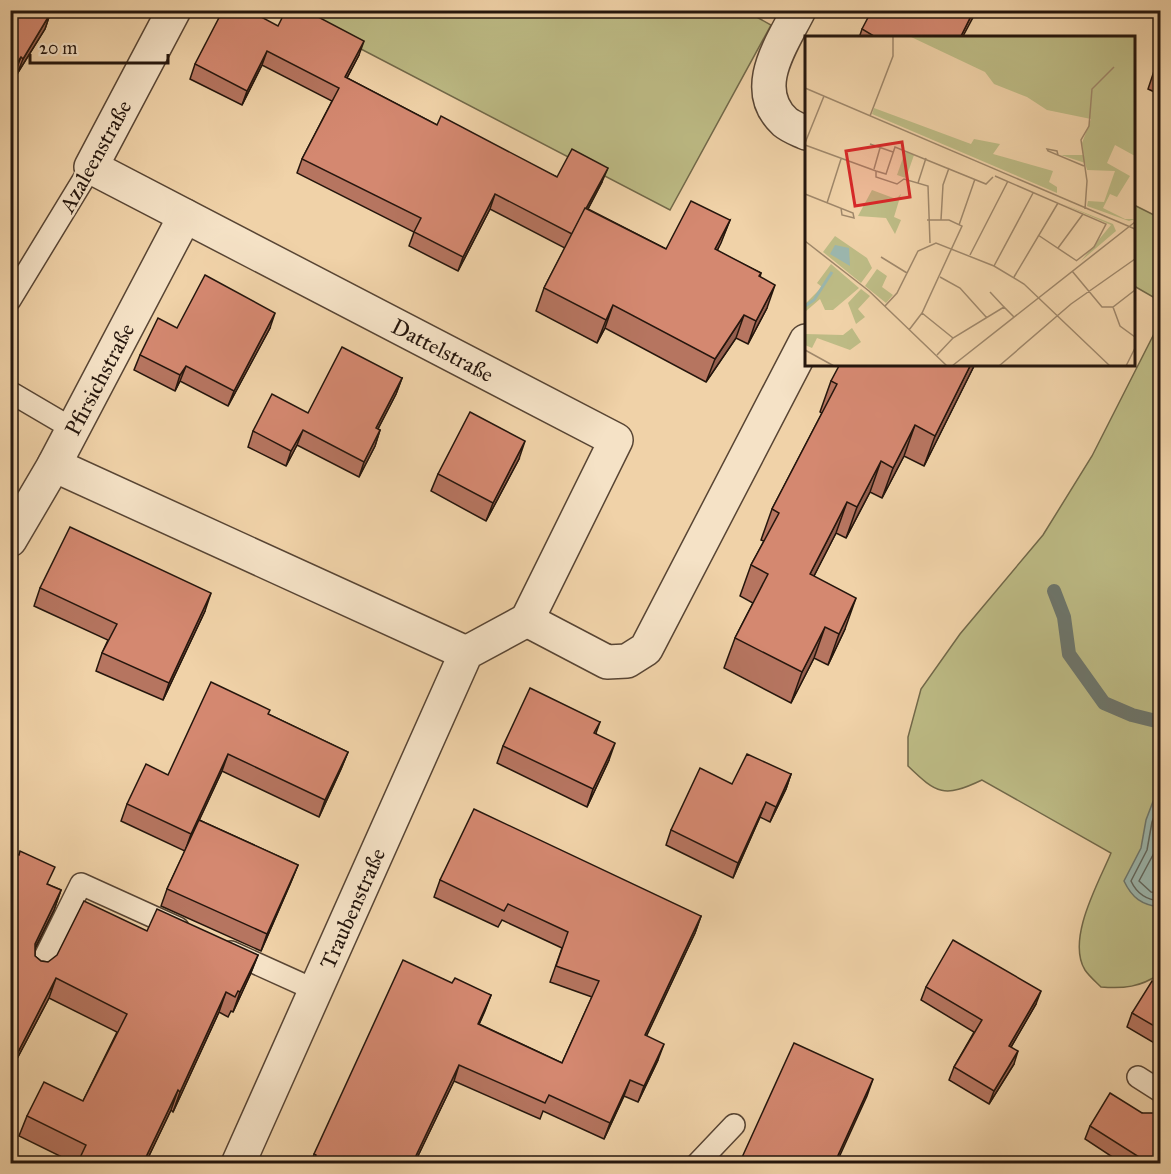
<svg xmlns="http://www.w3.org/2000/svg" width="1171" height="1174" font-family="'IM FELL Great Primer',serif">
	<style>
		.green { fill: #bdbb85; stroke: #716849; stroke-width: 1.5 }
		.water { fill: #9bb6ad; stroke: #6c766d; stroke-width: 1.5 }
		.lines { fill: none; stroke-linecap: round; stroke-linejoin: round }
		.shore { stroke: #60665d; stroke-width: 1.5 }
		.stream { stroke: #6c766d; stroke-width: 14 }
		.lane-casing { stroke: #584534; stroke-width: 24 }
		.street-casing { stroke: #584534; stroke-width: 36 }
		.lane { stroke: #f5e2c6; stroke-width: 21 }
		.street { stroke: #f5e2c6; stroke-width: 33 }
		.wall { fill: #b67560; stroke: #25160d; stroke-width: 1.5 }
		.shaded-wall { fill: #945f4e; stroke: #25160d; stroke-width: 1.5 }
		.building { fill: #d48870; stroke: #25160d; stroke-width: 1.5 }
		.labels { text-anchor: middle; stroke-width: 5; stroke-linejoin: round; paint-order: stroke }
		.street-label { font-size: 22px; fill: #25160d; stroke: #f5e2c6 }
		.inset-river { fill: none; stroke: #9bb6ad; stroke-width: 3 }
		.inset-road { fill: none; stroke: #9f876a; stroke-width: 1.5 }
		.view { fill: #d62828; fill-opacity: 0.15; stroke: #d62828; stroke-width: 3 }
		.inset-edge { fill: none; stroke: #25160d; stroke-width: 3 }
	</style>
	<rect width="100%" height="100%" fill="#f0d2a8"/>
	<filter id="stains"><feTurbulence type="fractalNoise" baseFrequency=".00333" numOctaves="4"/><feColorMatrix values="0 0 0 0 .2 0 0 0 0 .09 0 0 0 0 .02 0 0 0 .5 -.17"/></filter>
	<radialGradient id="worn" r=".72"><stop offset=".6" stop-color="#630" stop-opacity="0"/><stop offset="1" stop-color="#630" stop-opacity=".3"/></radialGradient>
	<!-- green -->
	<g class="green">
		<path d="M 744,10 L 771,25 L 670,210 L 288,11 Z"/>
		<path d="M 1134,205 L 1160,218 L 1160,301 L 1134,286 Z"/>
		<path d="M 1160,322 L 1160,974 C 1140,987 1124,989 1101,987 C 1096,982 1089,976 1085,970 C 1066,939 1099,882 1111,853 L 982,780 C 944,798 937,794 908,766 L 908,737 L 921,689 L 960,634 L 1043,535 L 1092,456 Z"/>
	</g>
	<!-- water -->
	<path class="water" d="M 1160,783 L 1160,907 C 1142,905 1132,898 1124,881 L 1141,848 L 1146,820 Z"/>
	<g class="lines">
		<!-- shore -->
		<g class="shore">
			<path d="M 1160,801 L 1152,822 L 1147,850 L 1131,881 C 1137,894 1147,900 1160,901"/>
			<path d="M 1160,821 L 1154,853 L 1139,881 L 1151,892 L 1160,893"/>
		</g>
		<!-- stream -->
		<path class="stream" d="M 1054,591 L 1064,617 L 1069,654 L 1104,703 L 1132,715 L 1160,722"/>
		<defs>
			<g id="lane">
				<path d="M 10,300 L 91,167"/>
				<path d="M 10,392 L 73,429"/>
				<path d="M 231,952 L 315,990"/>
				<path d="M 39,969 L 81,884 L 178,928"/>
				<path d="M 1138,1077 L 1160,1091"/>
				<path d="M 697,1164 L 734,1125"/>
			</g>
			<g id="street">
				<path id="s1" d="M 174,10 L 91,167 L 616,440 L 527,620"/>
				<path d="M 799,10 C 782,44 749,89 785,122 C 791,127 800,130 806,133"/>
				<path d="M 54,465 L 466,653"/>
				<path id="s2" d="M 10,540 L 54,465 L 185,216"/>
				<path d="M 527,620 L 607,662 L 627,661 L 646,649 L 806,341"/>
				<path id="s3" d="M 238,1164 L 466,653 L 527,620"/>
			</g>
		</defs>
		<!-- lane casing -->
		<use href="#lane" class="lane-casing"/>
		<!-- street casing -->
		<use href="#street" class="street-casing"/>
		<!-- lane -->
		<use href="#lane" class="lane"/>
		<!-- street -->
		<use href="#street" class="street"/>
	</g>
	<!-- wall -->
	<g class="wall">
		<path d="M 10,10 L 50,14 L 45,29 L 17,74 L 15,73 L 10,80 Z"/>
		<path d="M 278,26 L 359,55 L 347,78 L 437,125 L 557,177 L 602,182 L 588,209 L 666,249 L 730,220 L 717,251 L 761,273 L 760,277 L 767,308 L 748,344 L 736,338 L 706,382 L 605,328 L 597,343 L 536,311 L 544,288 L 565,248 L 490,209 L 458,271 L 409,246 L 414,232 L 297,173 L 302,159 L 332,101 L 262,65 L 242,105 L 190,79 L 195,64 Z"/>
		<path d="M 862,29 L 962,38 L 859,38 Z"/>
		<path d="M 1161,59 L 1161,95 L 1148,89 L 1154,71 Z"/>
		<path d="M 177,328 L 270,328 L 228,406 L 180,381 L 175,391 L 134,370 L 140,355 Z"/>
		<path d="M 975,364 L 924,466 L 904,456 L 882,498 L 870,492 L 846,538 L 836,533 L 814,576 L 845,629 L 828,665 L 814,658 L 791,703 L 724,668 L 735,638 L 753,603 L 740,596 L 751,565 L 764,541 L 761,540 L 772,509 L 822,413 L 820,412 L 831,381 Z"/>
		<path d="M 402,378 L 396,394 L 378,429 L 380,430 L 375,446 L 359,477 L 297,445 L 286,466 L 248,447 L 253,431 L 308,413 Z"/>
		<path d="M 519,459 L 486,521 L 431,491 L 438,474 Z"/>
		<path d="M 40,588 L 205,611 L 163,700 L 96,671 L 102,653 L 108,640 L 34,606 Z"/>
		<path d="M 268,714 L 348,752 L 341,769 L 319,817 L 222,771 L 199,820 L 298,865 L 291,882 L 261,951 L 161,906 L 167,889 L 185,851 L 121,821 L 127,804 L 168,775 Z"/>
		<path d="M 600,722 L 596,733 L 609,760 L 587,807 L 497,763 L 503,746 Z"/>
		<path d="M 791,774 L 786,789 L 770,822 L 760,817 L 733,878 L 666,845 L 671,830 L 732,784 Z"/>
		<path d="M 10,851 L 49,885 L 61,890 L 54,910 L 35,949 L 35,956 L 41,961 L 48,962 L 147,931 L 258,955 L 250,975 L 233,1012 L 231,1011 L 228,1017 L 219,1012 L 173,1112 L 171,1110 L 148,1158 L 158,1164 L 76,1164 L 19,1136 L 27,1116 L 83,1101 L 117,1032 L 49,998 L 10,1072 Z"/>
		<path d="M 440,880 L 701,916 L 695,933 L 646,1036 L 658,1060 L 638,1102 L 624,1096 L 604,1139 L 543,1111 L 540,1119 L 454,1081 L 414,1164 L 311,1164 L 314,1154 L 452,983 L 491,995 L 479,1024 L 562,1063 L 592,997 L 550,982 L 562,948 L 502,920 L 498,927 L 434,897 Z"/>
		<path d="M 926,987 L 1036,1004 L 1011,1047 L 1014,1064 L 989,1104 L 949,1080 L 954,1067 L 974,1032 L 921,1000 Z"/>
		<path d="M 1161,987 L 1161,1047 L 1127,1027 L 1132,1013 Z"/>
		<path d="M 1142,1113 L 1161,1164 L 1123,1164 L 1085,1139 L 1090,1126 Z"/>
	</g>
	<!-- shaded-wall -->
	<g class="shaded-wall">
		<path d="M 974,10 L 977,10 L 962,38 L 960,38 Z"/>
		<path d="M 50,14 L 45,29 L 17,74 L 23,59 Z"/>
		<path d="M 364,41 L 359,55 L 340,91 L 345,77 Z"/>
		<path d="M 267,51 L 262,65 L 242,105 L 247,91 Z"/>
		<path d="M 21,57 L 15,73 L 10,80 L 10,74 Z"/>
		<path d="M 608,168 L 602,182 L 567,249 L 572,235 Z"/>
		<path d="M 495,194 L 490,209 L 458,271 L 463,257 Z"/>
		<path d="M 730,220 L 721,243 L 706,272 L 715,249 Z"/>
		<path d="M 775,285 L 767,308 L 748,344 L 756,321 Z"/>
		<path d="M 613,305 L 605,328 L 597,343 L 606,320 Z"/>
		<path d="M 275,313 L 270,328 L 228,406 L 234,391 Z"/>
		<path d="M 744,315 L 736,338 L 706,382 L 715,359 Z"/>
		<path d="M 971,364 L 975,364 L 924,466 L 935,436 Z"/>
		<path d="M 186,366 L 180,381 L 175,391 L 180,375 Z"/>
		<path d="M 402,378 L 396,394 L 370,444 L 376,428 Z"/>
		<path d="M 915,425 L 904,456 L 882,498 L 893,468 Z"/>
		<path d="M 303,430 L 297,445 L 286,466 L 291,451 Z"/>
		<path d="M 380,430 L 375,446 L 359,477 L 364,462 Z"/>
		<path d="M 525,441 L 519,459 L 486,521 L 493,503 Z"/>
		<path d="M 881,461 L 870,492 L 846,538 L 857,507 Z"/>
		<path d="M 847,502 L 836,533 L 799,605 L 810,574 Z"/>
		<path d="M 211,593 L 205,611 L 163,700 L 169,683 Z"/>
		<path d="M 856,598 L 845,629 L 828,665 L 839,634 Z"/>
		<path d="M 825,627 L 814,658 L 791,703 L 802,672 Z"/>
		<path d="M 615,743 L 609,760 L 587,807 L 593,789 Z"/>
		<path d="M 348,752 L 341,769 L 319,817 L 325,800 Z"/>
		<path d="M 228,754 L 222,771 L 185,851 L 191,834 Z"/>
		<path d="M 791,774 L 786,789 L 770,822 L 776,807 Z"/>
		<path d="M 766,802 L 760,817 L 733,878 L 738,863 Z"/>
		<path d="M 298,865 L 291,882 L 261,951 L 267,934 Z"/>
		<path d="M 61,890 L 54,910 L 27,964 L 35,944 Z"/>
		<path d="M 701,916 L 695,933 L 639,1052 L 645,1035 Z"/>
		<path d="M 258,955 L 250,975 L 233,1012 L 240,992 Z"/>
		<path d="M 56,978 L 49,998 L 10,1072 L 15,1058 Z"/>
		<path d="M 1041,991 L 1036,1004 L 1004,1059 L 1009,1046 Z"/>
		<path d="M 226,992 L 219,1012 L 173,1112 L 180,1092 Z"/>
		<path d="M 491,995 L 485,1011 L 472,1040 L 478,1024 Z"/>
		<path d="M 664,1044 L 658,1060 L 638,1102 L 644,1086 Z"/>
		<path d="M 1018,1051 L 1014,1064 L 989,1104 L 994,1091 Z"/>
		<path d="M 459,1065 L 454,1081 L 414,1164 L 412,1164 Z"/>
		<path d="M 873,1079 L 867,1096 L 836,1164 L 834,1164 Z"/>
		<path d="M 630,1080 L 624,1096 L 604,1139 L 610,1123 Z"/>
		<path d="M 178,1090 L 171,1110 L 145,1164 L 146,1157 Z"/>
	</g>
	<!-- building -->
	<g class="building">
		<path d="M 10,10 L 45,10 L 50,14 L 23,59 L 21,57 L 10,74 Z"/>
		<path d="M 223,10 L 248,10 L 278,26 L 286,10 L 305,10 L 364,41 L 345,77 L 437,125 L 441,116 L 557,177 L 572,149 L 608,168 L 572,234 L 495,194 L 463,257 L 414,232 L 421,218 L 302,159 L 339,88 L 267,51 L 247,91 L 195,64 Z"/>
		<path d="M 872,10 L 974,10 L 960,38 L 877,38 L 862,29 Z"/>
		<path d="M 1161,59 L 1161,75 L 1154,71 Z"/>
		<path d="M 691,201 L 730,220 L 715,249 L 761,273 L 759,276 L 775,285 L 756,321 L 744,315 L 715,359 L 613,305 L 606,320 L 544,288 L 585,208 L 666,249 Z"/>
		<path d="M 205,275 L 275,313 L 234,391 L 186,366 L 180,375 L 140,355 L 158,318 L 177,328 Z"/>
		<path d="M 342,347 L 402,378 L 376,428 L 380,430 L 364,462 L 303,430 L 291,451 L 253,431 L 272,394 L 308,413 Z"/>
		<path d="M 840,364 L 971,364 L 935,436 L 915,425 L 893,468 L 881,461 L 857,507 L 847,502 L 810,574 L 856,598 L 839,634 L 825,627 L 802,672 L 735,638 L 768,574 L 751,565 L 779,513 L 772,509 L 837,384 L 831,381 Z"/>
		<path d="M 470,412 L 525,441 L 493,503 L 438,474 Z"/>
		<path d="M 70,527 L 211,593 L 169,683 L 102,653 L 117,624 L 40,588 Z"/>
		<path d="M 211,682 L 270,710 L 268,714 L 348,752 L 325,800 L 228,754 L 191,834 L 127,804 L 146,764 L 168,775 Z"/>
		<path d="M 530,688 L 600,722 L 594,733 L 615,743 L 593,789 L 503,746 Z"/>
		<path d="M 747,754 L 791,774 L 776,807 L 766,802 L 738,863 L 671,830 L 700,768 L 732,784 Z"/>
		<path d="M 474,809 L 701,916 L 645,1035 L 664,1044 L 644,1086 L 630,1080 L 610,1123 L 549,1095 L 545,1103 L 459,1065 L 412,1164 L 312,1164 L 316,1155 L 314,1154 L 403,960 L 452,983 L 455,978 L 491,995 L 478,1024 L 562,1063 L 599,981 L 556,966 L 568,932 L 508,904 L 504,911 L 440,880 Z"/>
		<path d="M 199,820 L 298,865 L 267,934 L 167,889 Z"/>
		<path d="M 10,851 L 19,855 L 20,851 L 55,867 L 47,884 L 61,890 L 35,944 L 35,956 L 41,961 L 48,962 L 57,955 L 84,901 L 147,931 L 157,909 L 258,955 L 240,992 L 238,991 L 235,997 L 226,992 L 180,1092 L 178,1090 L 146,1157 L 158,1164 L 77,1164 L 86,1145 L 27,1116 L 44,1082 L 83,1101 L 127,1014 L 56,978 L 15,1058 L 10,1056 Z"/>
		<path d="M 953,940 L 1041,991 L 1009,1046 L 1018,1051 L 994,1091 L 954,1067 L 982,1020 L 926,987 Z"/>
		<path d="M 1152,981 L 1161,987 L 1161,1030 L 1132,1013 Z"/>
		<path d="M 794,1043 L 873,1079 L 834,1164 L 739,1164 Z"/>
		<path d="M 1110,1093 L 1142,1113 L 1161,1113 L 1161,1164 L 1150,1164 L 1090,1126 Z"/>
	</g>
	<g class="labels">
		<!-- street labels -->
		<g class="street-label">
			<text transform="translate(95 156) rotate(-61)" y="8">Azaleenstraße</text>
			<text dy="8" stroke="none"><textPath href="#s1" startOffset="574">Dattelstraße</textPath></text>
			<text dy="8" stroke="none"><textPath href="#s2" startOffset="184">Pfirsichstraße</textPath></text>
			<text dy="8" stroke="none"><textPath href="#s3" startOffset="280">Traubenstraße</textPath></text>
		</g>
	</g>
	<!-- overview -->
	<g transform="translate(805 36)">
		<rect width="330" height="330" fill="#f0d2a8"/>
		<path d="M 104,0 L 330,0 L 330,120 L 310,109 L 302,127 L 325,140 L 312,161 L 305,158 L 298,172 L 320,183 L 330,183 L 324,185 L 282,170 L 283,165 L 299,166 L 310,135 L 282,134 L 280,127 L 256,119 L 278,119 L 277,107 L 286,83 L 242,74 L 222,61 L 189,48 L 180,36 ZM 69,72 L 166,108 L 169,103 L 195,108 L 188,118 L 248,135 L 244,146 L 252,151 L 252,157 L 67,78 ZM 100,116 L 109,119 L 101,142 L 92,139 ZM 67,154 L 91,163 L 96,158 L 89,181 L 96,184 L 90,198 L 81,182 L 53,180 ZM 258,168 L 308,188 L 311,195 L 276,225 L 306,189 ZM 30,200 L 62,222 L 67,232 L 56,247 L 18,216 ZM 26,228 L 54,252 L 28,274 L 20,274 L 15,263 L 0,276 L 0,268 L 17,251 L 12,247 ZM 72,233 L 82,240 L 77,251 L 88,259 L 81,267 L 60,250 ZM 56,253 L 65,260 L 53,273 L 60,281 L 51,288 L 43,267 ZM 47,292 L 56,306 L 45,314 L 12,302 L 7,312 L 0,309 L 0,298 L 38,299 Z" fill="#bdbb85"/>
		<path d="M 30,209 L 44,212 L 45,230 L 25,218 Z" fill="#9bb6ad"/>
		<path class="inset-river" d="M 0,270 L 9,264 L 27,236"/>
		<path class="inset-road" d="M 0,52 L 330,193M 65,80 L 88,20 L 88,0M 0,107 L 19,60M 65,108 L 88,116M 0,109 L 71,135M 253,119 L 252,115 L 242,113 L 243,115 L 279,130M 69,133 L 75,112M 71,135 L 81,138 L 90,111 L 181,148 L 188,141M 71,135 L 71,141 L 92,148 L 99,143 L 123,150 L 125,207M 190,140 L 301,188 L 289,211 L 271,225M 113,147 L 121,122M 0,158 L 48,177 L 49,182 L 37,179 L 36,172M 22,167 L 36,123M 280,173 L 282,145 L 276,104 L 284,90 L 287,53 L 309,31M 136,184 L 138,149 L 144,132M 154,189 L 170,143M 233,199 L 272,225M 0,205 L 64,255 L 142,330M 253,212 L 278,178M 165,219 L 203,145M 76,221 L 102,237M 189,230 L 228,157M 267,235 L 297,271 L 308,271 L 330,254M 135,241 L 155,252 L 182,282M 209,241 L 253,167M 185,256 L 199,271M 80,270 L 92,257 L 113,215 L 131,207 L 189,230 L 219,248 L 305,330M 308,271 L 315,290 L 330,301M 117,277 L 148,302M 104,294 L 117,277 L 157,190 L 144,184 L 122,184M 0,314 L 29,330M 132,319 L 148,302 L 199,271 L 209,281M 147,330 L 330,186M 194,330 L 266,268 L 330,223M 321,330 L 330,312"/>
		<path class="view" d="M 97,106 L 105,161 L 50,170 L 41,115 Z"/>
		<rect width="330" height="330" class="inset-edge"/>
	</g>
	<!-- margin -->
	<rect width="1171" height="1174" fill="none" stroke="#f0d2a8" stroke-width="36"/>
	<rect x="12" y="12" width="1147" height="1150" fill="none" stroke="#25160d" stroke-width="3"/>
	<rect x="18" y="18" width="1135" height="1138" fill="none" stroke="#25160d" stroke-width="1.5"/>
	<!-- scale -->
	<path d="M30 54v9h138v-9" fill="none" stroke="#25160d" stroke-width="3"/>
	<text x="39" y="54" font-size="18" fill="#25160d" stroke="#f5e2c6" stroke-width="4.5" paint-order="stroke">20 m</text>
	<rect width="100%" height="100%" filter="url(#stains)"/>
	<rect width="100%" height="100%" fill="url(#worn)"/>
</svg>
